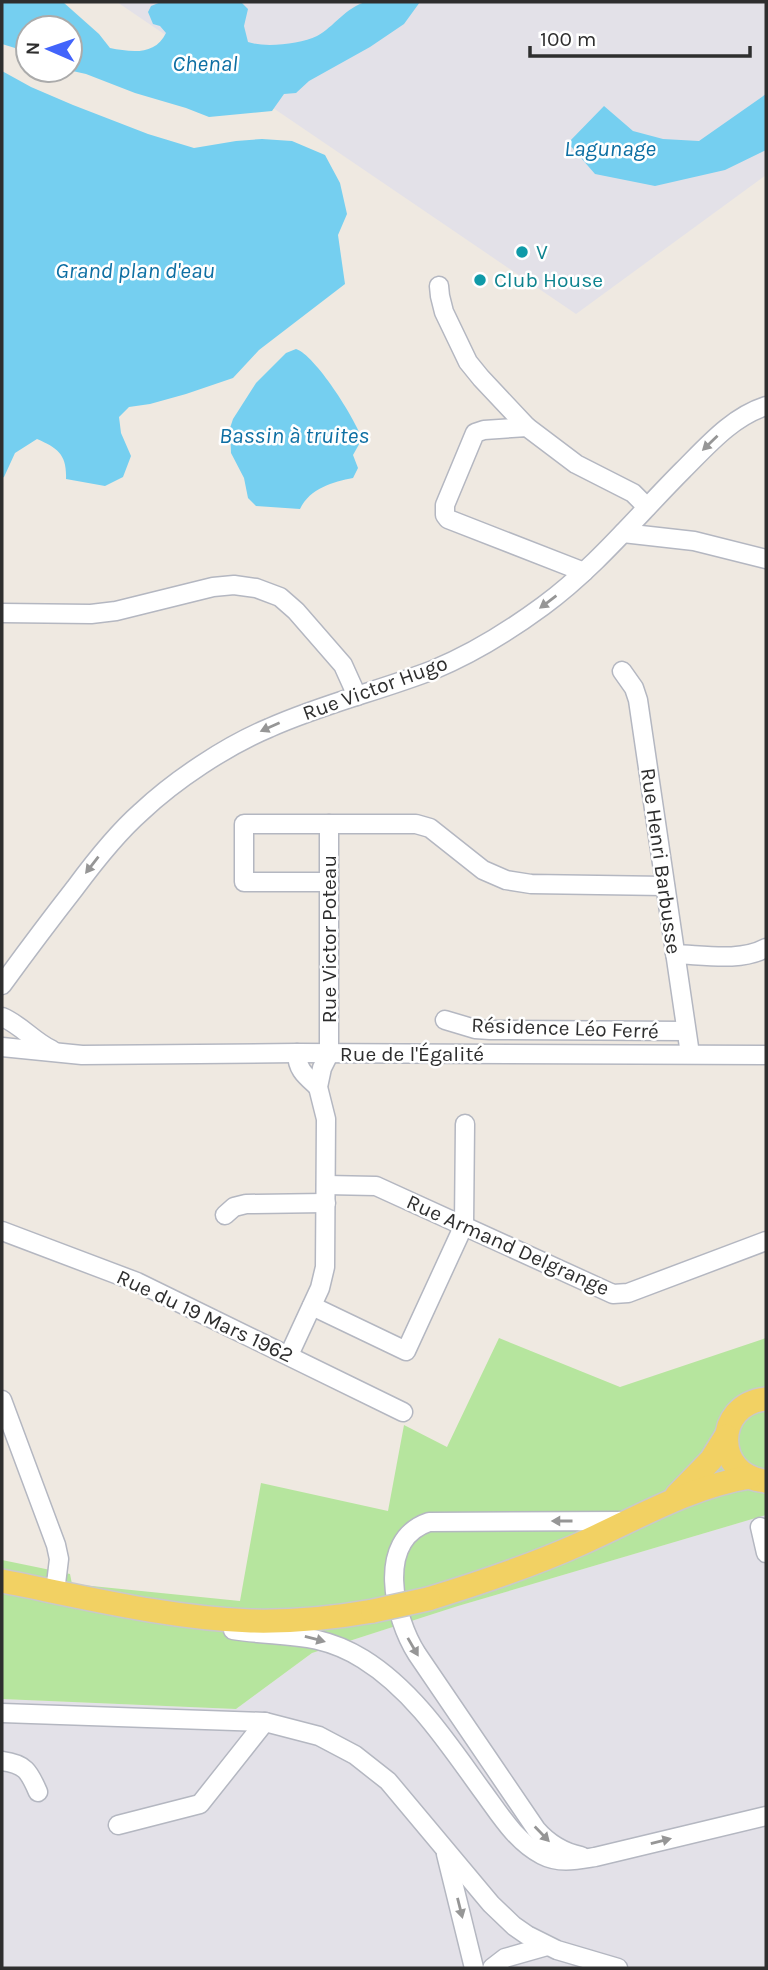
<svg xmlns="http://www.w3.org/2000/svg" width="768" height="1970" font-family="Karla,sans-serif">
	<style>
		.industrial { fill: #e3e1e8 }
		.green { fill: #b6e59e }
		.water { fill: #75cff0 }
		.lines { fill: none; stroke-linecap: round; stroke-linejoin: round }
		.minor-casing { stroke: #b4b7c1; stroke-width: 21 }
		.major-casing { stroke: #c9c9c9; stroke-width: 26 }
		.minor { stroke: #fff; stroke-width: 18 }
		.major { stroke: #f2d163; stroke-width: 23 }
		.major-bridge-casing { stroke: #c9c9c9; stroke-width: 26; stroke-linecap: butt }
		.major-bridge { stroke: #f2d163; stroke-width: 23 }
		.oneway { fill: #969696 }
		.culture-dot { fill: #0f9aa8; stroke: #fff; stroke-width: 2.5 }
		.labels { text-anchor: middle; stroke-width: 5; stroke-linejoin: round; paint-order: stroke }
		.culture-label { font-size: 21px; fill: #0d838f; stroke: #fff; text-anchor: start }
		.street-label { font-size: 21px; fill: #2e2e2e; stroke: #fff }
		.water-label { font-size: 23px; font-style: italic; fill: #0d6fa3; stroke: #fff }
	</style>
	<rect width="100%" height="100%" fill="#efe9e1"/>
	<!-- industrial -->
	<g class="industrial">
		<path d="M 117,2 L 766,2 L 766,175 L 576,314 Z"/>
		<path d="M 766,1515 L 766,1968 L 2,1968 L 2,1699 L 236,1709 L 312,1653 L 458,1606 Z"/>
	</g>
	<!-- green -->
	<path class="green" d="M 499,1338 L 620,1387 L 766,1338 L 766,1515 L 458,1606 L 312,1653 L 236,1709 L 2,1699 L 2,1560 L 70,1574 L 72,1584 L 240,1601 L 261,1483 L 388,1511 L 404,1425 L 447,1447 Z"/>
	<!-- water -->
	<g class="water">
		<path d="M 2,2 L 63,2 L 99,34 L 110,48 C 131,52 155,56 166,33 L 160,26 L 153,24 L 148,12 L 151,6 L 161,2 L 241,2 L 248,9 L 244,26 L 248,42 C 265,48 300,44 317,36 C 334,27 346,7 366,2 C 376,0 408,2 420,2 L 404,24 L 370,47 L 309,81 L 296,93 L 284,94 L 272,111 L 209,117 L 186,108 L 135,93 L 86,74 L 68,70 L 70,70 L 70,28 L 28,28 L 28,52 L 2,44 Z"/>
		<path d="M 2,71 L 31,87 L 73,105 L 148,134 L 194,148 L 236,141 L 262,139 L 292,141 L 325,155 L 340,183 L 347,214 L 338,235 L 345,284 L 259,350 L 233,378 L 186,394 L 150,404 L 129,407 L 119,417 L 121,433 L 131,456 L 123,477 L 105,486 L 66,479 C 67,455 58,448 37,439 L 15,453 L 4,477 L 2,478 Z"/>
		<path d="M 766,94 L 766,150 L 725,170 L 655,186 L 595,174 L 568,143 L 604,106 L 633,131 L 663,139 L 699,141 Z"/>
		<path d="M 296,349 C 315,355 355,418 362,439 L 353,455 L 358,468 L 353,478 C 333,482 310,488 300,509 L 256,506 L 248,498 L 244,478 L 231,453 L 230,428 L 233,419 L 256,383 L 286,353 Z"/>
	</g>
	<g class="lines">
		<defs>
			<g id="minor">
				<path d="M 439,286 L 440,296 L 444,312 L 468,362 L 481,378 L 527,427"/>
				<path d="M 623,533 L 694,541 L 766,559"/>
				<path d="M 584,572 L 448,519 L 445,515 L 445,505 L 475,433 L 484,430 L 527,427 L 576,464 L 633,493 L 647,507"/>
				<path d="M 2,613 L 91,614 L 116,611 L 213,587 L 234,585 L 256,588 L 280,597 L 296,611 L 343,665 L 357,696"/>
				<path d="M 622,671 L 634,688 L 638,700 L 690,1054"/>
				<path d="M 329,882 L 244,882 L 244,824 L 416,824 L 430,828 L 483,870 L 506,880 L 531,884 L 665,886"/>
				<path d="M 675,954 C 704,955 740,962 766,948"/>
				<path d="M 2,985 C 26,952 50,920 75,888 C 95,861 116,834 141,812 C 175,780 226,746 269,728 C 322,704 379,691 433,670 C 472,654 509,631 543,606 C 596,567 637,516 683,470 C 708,445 732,417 766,406"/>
				<path d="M 2,1017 C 20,1024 33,1041 52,1050"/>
				<path d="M 445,1020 L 475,1029 L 490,1030 L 686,1031"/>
				<path d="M 2,1047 L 82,1055 L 297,1053 L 766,1055"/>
				<path d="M 297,1053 C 297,1070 306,1076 318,1087"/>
				<path d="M 326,1185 L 376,1186 L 613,1294 L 628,1293 L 766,1241"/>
				<path d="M 225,1215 L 234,1207 L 246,1204 L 326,1203"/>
				<path d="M 2,1231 L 137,1282 L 403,1412"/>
				<path d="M 312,1306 L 406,1351 L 464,1225 L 465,1124"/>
				<path d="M 289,1355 L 320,1288 L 325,1267 L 326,1119 L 318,1087 L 322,1068 L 329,1054 L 329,824"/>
				<path d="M 2,1400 L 56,1545 L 59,1559 L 55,1592"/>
				<path d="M 760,1527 L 766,1553"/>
				<path d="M 233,1630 C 282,1638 316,1630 363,1659 C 413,1690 447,1742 481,1789 C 499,1813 515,1841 542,1855 C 559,1864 577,1860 595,1857 L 766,1816"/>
				<path d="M 2,1713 L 265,1722 L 319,1736 L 355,1755 L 388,1781 L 491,1904 L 514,1926 L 527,1935 L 557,1950 L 618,1968"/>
				<path d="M 2,1761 C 25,1764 29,1771 38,1792"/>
				<path d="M 118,1825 L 200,1804 L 265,1722"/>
				<path d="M 446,1854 L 474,1968"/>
				<path d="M 581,1856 C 562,1852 548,1843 536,1829 L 417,1654 C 394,1618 375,1540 429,1522 L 624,1521"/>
				<path d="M 492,1968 L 505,1958 L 547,1946"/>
			</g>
			<g id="major">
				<path d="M 766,1399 C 713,1404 714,1477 766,1481"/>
				<path d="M 677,1495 L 711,1460 L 726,1436"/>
				<path d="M 2,1581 C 84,1597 167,1618 251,1621 C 292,1622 333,1618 373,1611"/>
				<path d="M 428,1599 C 480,1583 531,1566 580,1544 C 636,1519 689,1487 750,1477"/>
			</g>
		</defs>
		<!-- minor casing -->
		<use href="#minor" class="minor-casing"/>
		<!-- major casing -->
		<use href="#major" class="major-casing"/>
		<!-- minor -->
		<use href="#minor" class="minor"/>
		<!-- major -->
		<use href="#major" class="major"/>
		<defs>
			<path id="major-bridge" d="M 373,1611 L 428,1599"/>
		</defs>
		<!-- major-bridge casing -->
		<use href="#major-bridge" class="major-bridge-casing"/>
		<!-- major-bridge -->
		<use href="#major-bridge" class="major-bridge"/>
	</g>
	<!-- one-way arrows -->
	<defs><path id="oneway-solid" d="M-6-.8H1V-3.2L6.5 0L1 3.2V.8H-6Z" transform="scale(1.75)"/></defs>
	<g class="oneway">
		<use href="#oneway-solid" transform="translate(710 443) rotate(136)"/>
		<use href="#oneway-solid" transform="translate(548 602) rotate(143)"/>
		<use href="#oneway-solid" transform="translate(270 727) rotate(156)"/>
		<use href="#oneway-solid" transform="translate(92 865) rotate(128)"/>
		<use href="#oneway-solid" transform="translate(562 1521) rotate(-180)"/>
		<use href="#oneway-solid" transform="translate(315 1639) rotate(15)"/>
		<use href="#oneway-solid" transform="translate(413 1647) rotate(60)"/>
		<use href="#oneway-solid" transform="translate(542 1834) rotate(46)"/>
		<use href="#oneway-solid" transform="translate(661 1841) rotate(-14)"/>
		<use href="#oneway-solid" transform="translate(460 1908) rotate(76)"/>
	</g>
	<!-- markers -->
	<g class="culture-dot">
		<circle cx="522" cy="252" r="7"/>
		<circle cx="480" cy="280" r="7"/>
	</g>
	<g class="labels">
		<!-- culture labels -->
		<g class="culture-label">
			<text x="536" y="259">V</text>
			<text x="494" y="287">Club House</text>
		</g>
		<!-- street labels -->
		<g class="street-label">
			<text transform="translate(375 688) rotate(-20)" y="7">Rue Victor Hugo</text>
			<text transform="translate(661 861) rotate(82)" y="7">Rue Henri Barbusse</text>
			<text transform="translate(329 939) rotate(-90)" y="7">Rue Victor Poteau</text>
			<text transform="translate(565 1028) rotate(2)" y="7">Résidence Léo Ferré</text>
			<text x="412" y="1061">Rue de l'Égalité</text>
			<text transform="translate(508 1245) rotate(24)" y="7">Rue Armand Delgrange</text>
			<text transform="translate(205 1316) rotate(25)" y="7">Rue du 19 Mars 1962</text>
		</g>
		<!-- water labels -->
		<g class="water-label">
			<text x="205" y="71">Chenal</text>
			<text x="610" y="156">Lagunage</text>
			<text x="135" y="278">Grand plan d'eau</text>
			<text x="294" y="443">Bassin à truites</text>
		</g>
	</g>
	<!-- border -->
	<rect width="768" height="1970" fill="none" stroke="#2e2e2e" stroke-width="7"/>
	<!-- north arrow -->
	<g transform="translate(49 49) rotate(272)"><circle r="33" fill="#ffffff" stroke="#ababab" stroke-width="2"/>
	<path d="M0-5L12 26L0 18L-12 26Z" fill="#4264fb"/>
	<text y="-10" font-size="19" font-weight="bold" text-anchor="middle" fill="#2e2e2e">N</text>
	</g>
	<!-- scale -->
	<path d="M530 46v10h220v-10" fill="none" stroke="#2e2e2e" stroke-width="3.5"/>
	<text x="540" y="46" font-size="21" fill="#2e2e2e" stroke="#ffffff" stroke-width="5" paint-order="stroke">100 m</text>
</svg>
